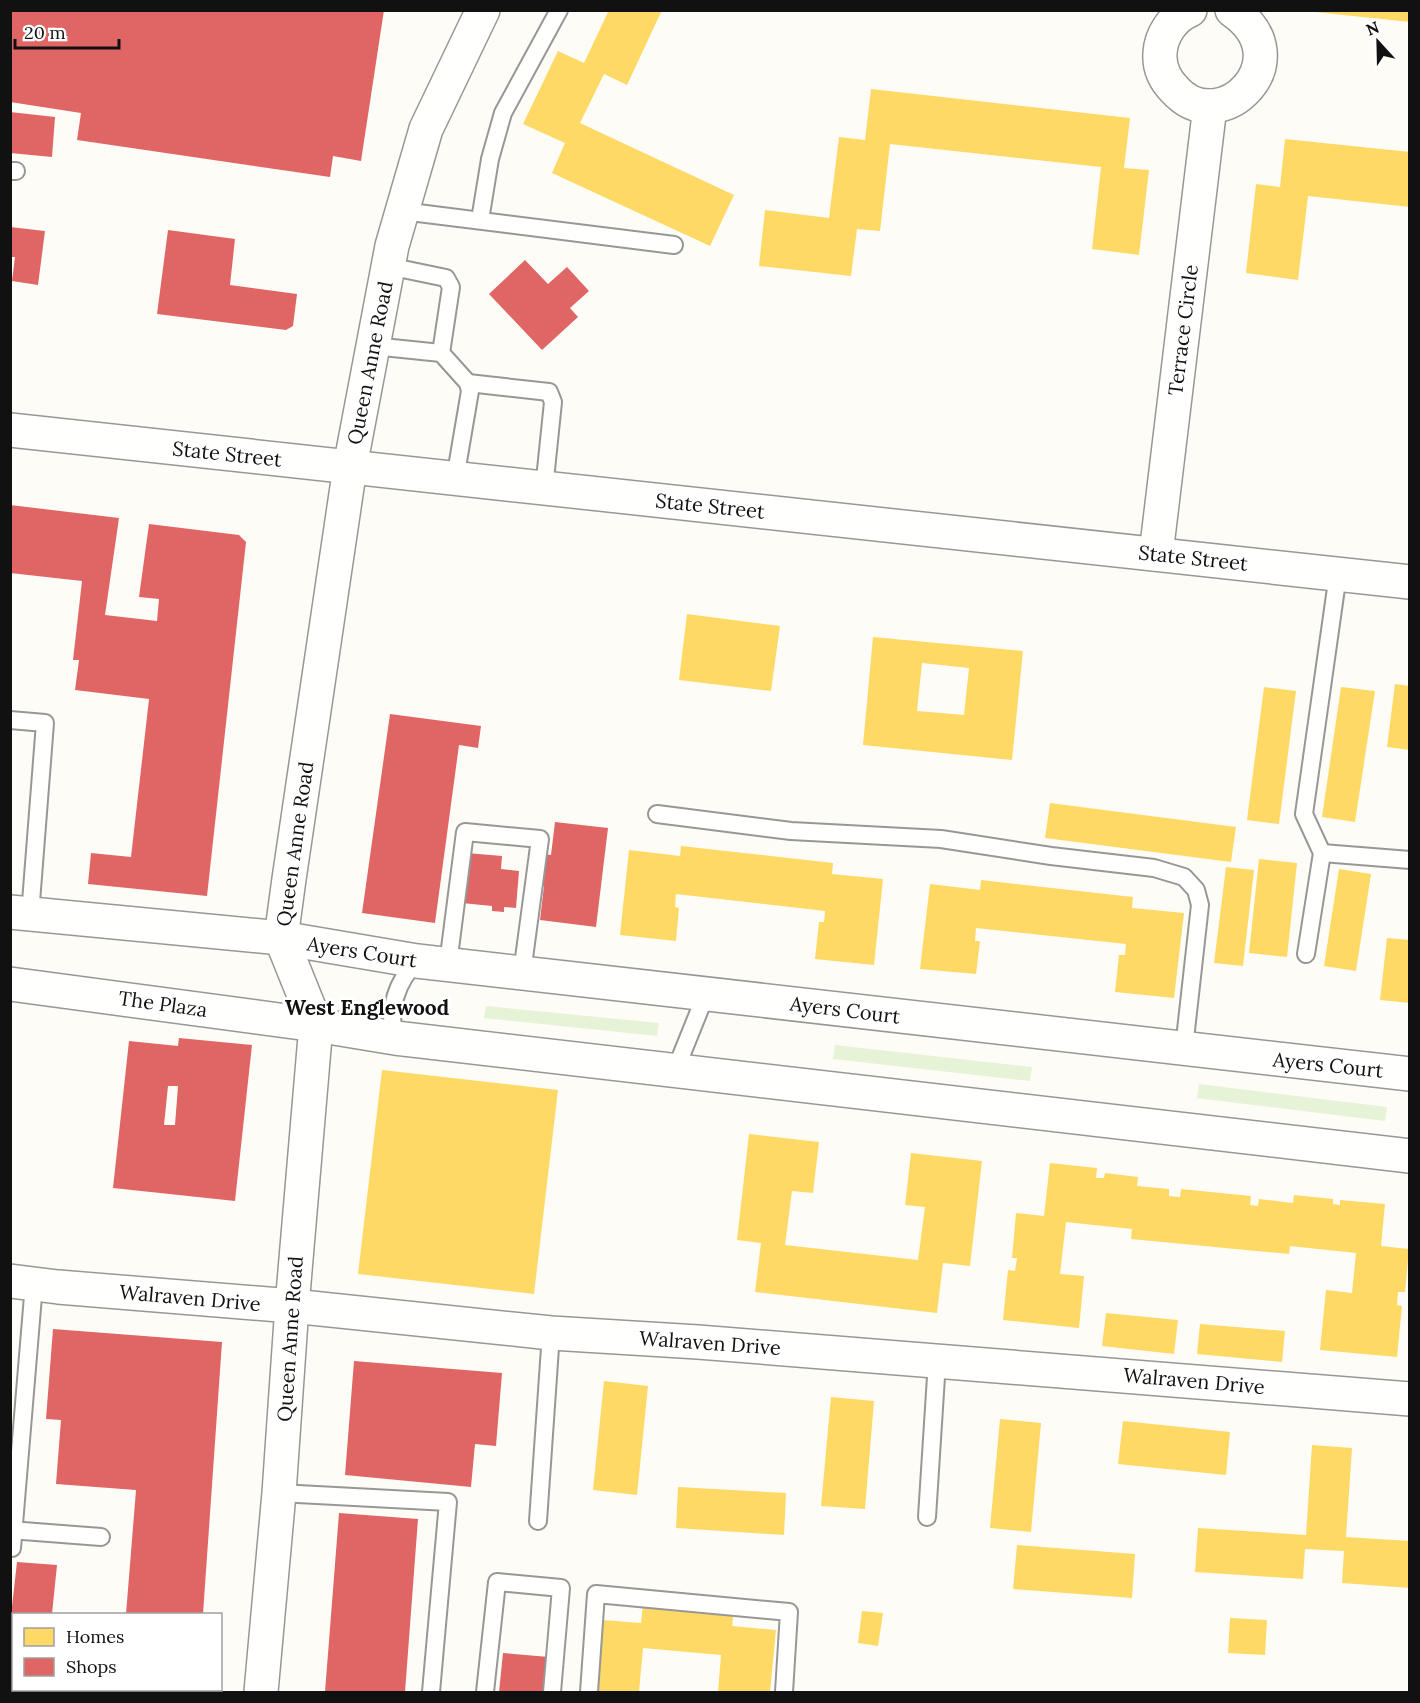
<svg xmlns="http://www.w3.org/2000/svg" width="1420" height="1703" font-family="Lora,serif">
	<style>
		.green { fill: #e7f3d7 }
		.homes { fill: #ffd966; fill-rule: evenodd }
		.shops { fill: #e06666; fill-rule: evenodd }
		.lines { fill: none; stroke-linecap: round; stroke-linejoin: round }
		.service-casing { stroke: #979795; stroke-width: 20 }
		.minor-casing { stroke: #979795; stroke-width: 36 }
		.tertiary-casing { stroke: #979795; stroke-width: 36 }
		.service { stroke: #fffffe; stroke-width: 16 }
		.minor { stroke: #fffffe; stroke-width: 33 }
		.tertiary { stroke: #fffffe; stroke-width: 33 }
		.labels { text-anchor: middle; stroke-width: 6; stroke-linejoin: round; paint-order: stroke }
		.street-label { font-size: 20px; fill: #111; stroke: #fff }
		.neighbourhood-label { font-size: 21px; font-weight: bold; fill: #111; stroke: #fff }
	</style>
	<rect width="100%" height="100%" fill="#fdfcf7"/>
	<!-- green -->
	<g class="green">
		<path d="M 486,1006 L 659,1023 L 657,1036 L 484,1018 Z"/>
		<path d="M 835,1045 L 1032,1067 L 1030,1081 L 833,1059 Z"/>
		<path d="M 1199,1084 L 1387,1107 L 1385,1121 L 1197,1098 Z"/>
	</g>
	<!-- homes -->
	<g class="homes">
		<path d="M 609,10 L 662,10 L 627,85 L 604,74 L 580,123 L 734,195 L 710,246 L 552,173 L 565,143 L 523,124 L 558,51 L 584,63 Z"/>
		<path d="M 1315,10 L 1410,10 L 1410,22 L 1315,12 Z"/>
		<path d="M 871,89 L 1130,118 L 1124,168 L 1149,170 L 1139,255 L 1092,249 L 1101,167 L 890,144 L 880,231 L 857,229 L 851,276 L 759,266 L 765,210 L 829,218 L 839,137 L 865,140 Z"/>
		<path d="M 1285,139 L 1410,152 L 1410,207 L 1308,196 L 1298,280 L 1246,273 L 1256,184 L 1280,187 Z"/>
		<path d="M 687,614 L 780,626 L 771,691 L 679,680 Z"/>
		<path d="M 873,637 L 1023,651 L 1012,760 L 863,745 ZM 922,663 L 969,668 L 964,715 L 917,711 Z"/>
		<path d="M 1395,684 L 1410,686 L 1410,750 L 1387,747 Z"/>
		<path d="M 1264,687 L 1296,691 L 1279,824 L 1247,820 Z"/>
		<path d="M 1341,687 L 1375,691 L 1355,822 L 1322,817 Z"/>
		<path d="M 1050,803 L 1236,827 L 1231,862 L 1045,838 Z"/>
		<path d="M 681,846 L 833,863 L 832,874 L 883,879 L 874,965 L 815,959 L 819,922 L 824,922 L 825,911 L 676,894 L 675,907 L 679,908 L 676,941 L 620,935 L 629,850 L 680,856 Z"/>
		<path d="M 1259,859 L 1297,863 L 1287,957 L 1249,953 Z"/>
		<path d="M 1226,867 L 1254,870 L 1243,966 L 1214,963 Z"/>
		<path d="M 1339,869 L 1371,874 L 1356,971 L 1324,966 Z"/>
		<path d="M 981,880 L 1133,897 L 1132,908 L 1184,913 L 1174,998 L 1115,992 L 1119,955 L 1125,955 L 1126,944 L 976,928 L 975,941 L 980,941 L 976,974 L 920,969 L 930,884 L 980,890 Z"/>
		<path d="M 1387,938 L 1410,940 L 1410,1003 L 1380,1000 Z"/>
		<path d="M 382,1070 L 558,1090 L 534,1294 L 358,1274 Z"/>
		<path d="M 749,1134 L 819,1142 L 813,1193 L 792,1191 L 785,1245 L 918,1260 L 925,1207 L 905,1205 L 911,1153 L 982,1161 L 970,1266 L 943,1263 L 937,1313 L 755,1292 L 761,1243 L 737,1240 Z"/>
		<path d="M 1050,1163 L 1097,1168 L 1096,1178 L 1104,1178 L 1105,1173 L 1138,1177 L 1137,1186 L 1169,1189 L 1169,1196 L 1180,1197 L 1181,1189 L 1251,1196 L 1250,1205 L 1258,1206 L 1259,1199 L 1293,1203 L 1294,1195 L 1333,1199 L 1333,1204 L 1340,1205 L 1340,1200 L 1385,1204 L 1381,1246 L 1409,1249 L 1405,1292 L 1398,1292 L 1397,1305 L 1402,1306 L 1397,1357 L 1320,1350 L 1326,1290 L 1352,1293 L 1356,1253 L 1290,1246 L 1289,1254 L 1131,1239 L 1132,1229 L 1066,1222 L 1060,1274 L 1084,1276 L 1079,1328 L 1003,1320 L 1008,1270 L 1015,1271 L 1017,1258 L 1012,1258 L 1016,1213 L 1044,1216 Z"/>
		<path d="M 1106,1313 L 1178,1320 L 1174,1354 L 1102,1346 Z"/>
		<path d="M 1200,1324 L 1285,1331 L 1282,1362 L 1197,1354 Z"/>
		<path d="M 604,1381 L 648,1386 L 637,1495 L 593,1490 Z"/>
		<path d="M 831,1397 L 874,1401 L 865,1509 L 821,1506 Z"/>
		<path d="M 1000,1419 L 1041,1423 L 1031,1532 L 990,1528 Z"/>
		<path d="M 1123,1421 L 1230,1432 L 1226,1475 L 1118,1464 Z"/>
		<path d="M 1312,1445 L 1352,1448 L 1346,1537 L 1410,1541 L 1410,1588 L 1342,1583 L 1344,1551 L 1305,1549 L 1303,1579 L 1195,1572 L 1198,1528 L 1306,1535 Z"/>
		<path d="M 678,1487 L 786,1493 L 784,1535 L 676,1528 Z"/>
		<path d="M 1017,1545 L 1135,1554 L 1132,1598 L 1013,1589 Z"/>
		<path d="M 643,1604 L 734,1612 L 732,1626 L 776,1630 L 770,1692 L 718,1692 L 721,1655 L 643,1648 L 639,1692 L 595,1692 L 602,1620 L 641,1623 Z"/>
		<path d="M 862,1611 L 883,1613 L 878,1646 L 858,1643 Z"/>
		<path d="M 1230,1618 L 1267,1620 L 1265,1655 L 1228,1653 Z"/>
	</g>
	<!-- shops -->
	<g class="shops">
		<path d="M 10,10 L 384,10 L 361,161 L 333,156 L 330,177 L 77,140 L 81,113 L 10,102 Z"/>
		<path d="M 10,112 L 55,117 L 52,157 L 10,153 Z"/>
		<path d="M 10,227 L 45,231 L 38,285 L 12,281 L 15,257 L 10,257 Z"/>
		<path d="M 168,230 L 235,239 L 230,285 L 297,294 L 293,326 L 286,330 L 157,314 Z"/>
		<path d="M 525,260 L 548,284 L 567,267 L 589,291 L 570,308 L 578,317 L 542,350 L 489,294 Z"/>
		<path d="M 10,505 L 119,518 L 105,615 L 157,621 L 159,599 L 139,597 L 149,524 L 239,535 L 246,542 L 207,896 L 88,884 L 91,853 L 131,857 L 149,699 L 75,690 L 79,660 L 73,660 L 82,581 L 10,573 Z"/>
		<path d="M 390,714 L 481,726 L 478,748 L 459,745 L 435,923 L 362,913 Z"/>
		<path d="M 555,822 L 608,828 L 596,927 L 540,920 L 544,886 L 538,885 L 542,854 L 551,855 Z"/>
		<path d="M 467,853 L 502,856 L 501,869 L 519,871 L 516,908 L 504,907 L 504,912 L 492,911 L 492,906 L 462,903 Z"/>
		<path d="M 179,1038 L 252,1045 L 235,1201 L 113,1188 L 129,1041 L 178,1046 ZM 168,1086 L 178,1086 L 175,1125 L 164,1125 Z"/>
		<path d="M 53,1329 L 222,1342 L 203,1614 L 126,1614 L 136,1490 L 56,1484 L 61,1420 L 46,1419 Z"/>
		<path d="M 354,1361 L 502,1373 L 496,1446 L 475,1444 L 471,1487 L 345,1475 Z"/>
		<path d="M 339,1513 L 418,1519 L 405,1692 L 325,1692 Z"/>
		<path d="M 17,1562 L 57,1565 L 52,1614 L 14,1614 L 14,1690 L 198,1690 L 198,1692 L 10,1692 L 10,1624 Z"/>
		<path d="M 503,1653 L 549,1657 L 546,1692 L 499,1692 Z"/>
	</g>
	<g class="lines">
		<defs>
			<g id="service">
				<path d="M 10,171 L 16,171"/>
				<path d="M 402,211 L 674,245"/>
				<path d="M 480,220 L 490,159 L 503,113 L 559,10"/>
				<path d="M 388,266 L 446,278 L 451,287 L 441,353"/>
				<path d="M 373,346 L 441,353 L 468,383 L 470,391 L 455,479"/>
				<path d="M 468,383 L 549,392 L 553,402 L 544,489"/>
				<path d="M 10,720 L 45,723 L 30,915"/>
				<path d="M 657,814 L 791,831 L 941,839 L 1051,856 L 1154,868 L 1184,877 L 1196,890 L 1200,905 L 1184,1048"/>
				<path d="M 1322,853 L 1410,860"/>
				<path d="M 1306,954 L 1322,853 L 1304,814 L 1338,574"/>
				<path d="M 448,964 L 465,832 L 540,839 L 522,973"/>
				<path d="M 395,1038 C 387,1010 397,981 417,961"/>
				<path d="M 675,1071 L 706,994"/>
				<path d="M 279,1493 L 448,1502 L 431,1692"/>
				<path d="M 927,1517 L 937,1361"/>
				<path d="M 538,1521 L 551,1333"/>
				<path d="M 10,1530 L 101,1537"/>
				<path d="M 12,1548 L 34,1284"/>
				<path d="M 485,1692 L 497,1582 L 561,1588 L 552,1692"/>
				<path d="M 589,1692 L 596,1594 L 789,1612 L 784,1692"/>
			</g>
			<g id="minor">
				<path d="M 1190,10 C 1173,17 1161,35 1160,53 C 1159,67 1165,80 1175,90 C 1221,141 1304,59 1232,10"/>
				<path d="M 10,430 L 1410,582"/>
				<path d="M 1156,554 L 1210,106"/>
				<path d="M 10,912 L 281,938 L 417,961 L 1410,1074"/>
				<path d="M 10,984 L 316,1025 L 395,1038 L 1410,1156"/>
				<path d="M 10,1281 L 58,1287 L 292,1306 L 551,1333 L 698,1342 L 1410,1399"/>
			</g>
			<path id="tertiary" d="M 261,1692 L 279,1493 L 292,1306 L 316,1025 L 281,938 L 289,879 L 350,467 L 392,246 L 426,129 L 483,10"/>
		</defs>
		<!-- service casing -->
		<use href="#service" class="service-casing"/>
		<!-- minor casing -->
		<use href="#minor" class="minor-casing"/>
		<!-- tertiary casing -->
		<use href="#tertiary" class="tertiary-casing"/>
		<!-- service -->
		<use href="#service" class="service"/>
		<!-- minor -->
		<use href="#minor" class="minor"/>
		<!-- tertiary -->
		<use href="#tertiary" class="tertiary"/>
	</g>
	<g class="labels">
		<!-- street labels -->
		<g class="street-label">
			<text transform="translate(1183 330) rotate(-83)" y="7">Terrace Circle</text>
			<text transform="translate(370 363) rotate(-79)" y="7">Queen Anne Road</text>
			<text transform="translate(227 454) rotate(6)" y="7">State Street</text>
			<text transform="translate(710 506) rotate(6)" y="7">State Street</text>
			<text transform="translate(1193 558) rotate(6)" y="7">State Street</text>
			<text transform="translate(295 844) rotate(-82)" y="7">Queen Anne Road</text>
			<text transform="translate(362 952) rotate(9)" y="7">Ayers Court</text>
			<text transform="translate(163 1004) rotate(8)" y="7">The Plaza</text>
			<text transform="translate(845 1010) rotate(7)" y="7">Ayers Court</text>
			<text transform="translate(1328 1065) rotate(6)" y="7">Ayers Court</text>
			<text transform="translate(190 1298) rotate(5)" y="7">Walraven Drive</text>
			<text transform="translate(290 1339) rotate(-86)" y="7">Queen Anne Road</text>
			<text transform="translate(710 1343) rotate(4)" y="7">Walraven Drive</text>
			<text transform="translate(1194 1381) rotate(5)" y="7">Walraven Drive</text>
		</g>
		<!-- neighbourhood labels -->
		<g class="neighbourhood-label">
			<text x="367" y="1015">West Englewood</text>
		</g>
	</g>
	<!-- border -->
	<rect width="1420" height="1703" fill="none" stroke="#111111" stroke-width="24"/>
	<!-- legend -->
	<rect x="12" y="1613" width="210" height="78" fill="#ffffff" stroke="#a0a0a0" stroke-width="1.5"/>
	<rect x="24" y="1628" width="30" height="18" fill="#ffd966" stroke="#a0a0a0" stroke-width="1.5"/>
	<text x="66" y="1643" font-size="18" fill="#111111">Homes</text>
	<rect x="24" y="1658" width="30" height="18" fill="#e06666" stroke="#a0a0a0" stroke-width="1.5"/>
	<text x="66" y="1673" font-size="18" fill="#111111">Shops</text>
	<!-- north arrow -->
	<g transform="translate(1378 42) rotate(338)" stroke="#ffffff" stroke-width="4.5" paint-order="stroke">
	<path d="M0-4.5L10 22L0 15L-10 22Z" fill="#111111"/>
	<text y="-9" font-size="16" font-weight="bold" text-anchor="middle" fill="#111111">N</text>
	</g>
	<!-- scale -->
	<path d="M15 39v9h104v-9" fill="none" stroke="#111111" stroke-width="3"/>
	<text x="24" y="39" font-size="18" fill="#111111" stroke="#ffffff" stroke-width="4.5" paint-order="stroke">20 m</text>
</svg>
